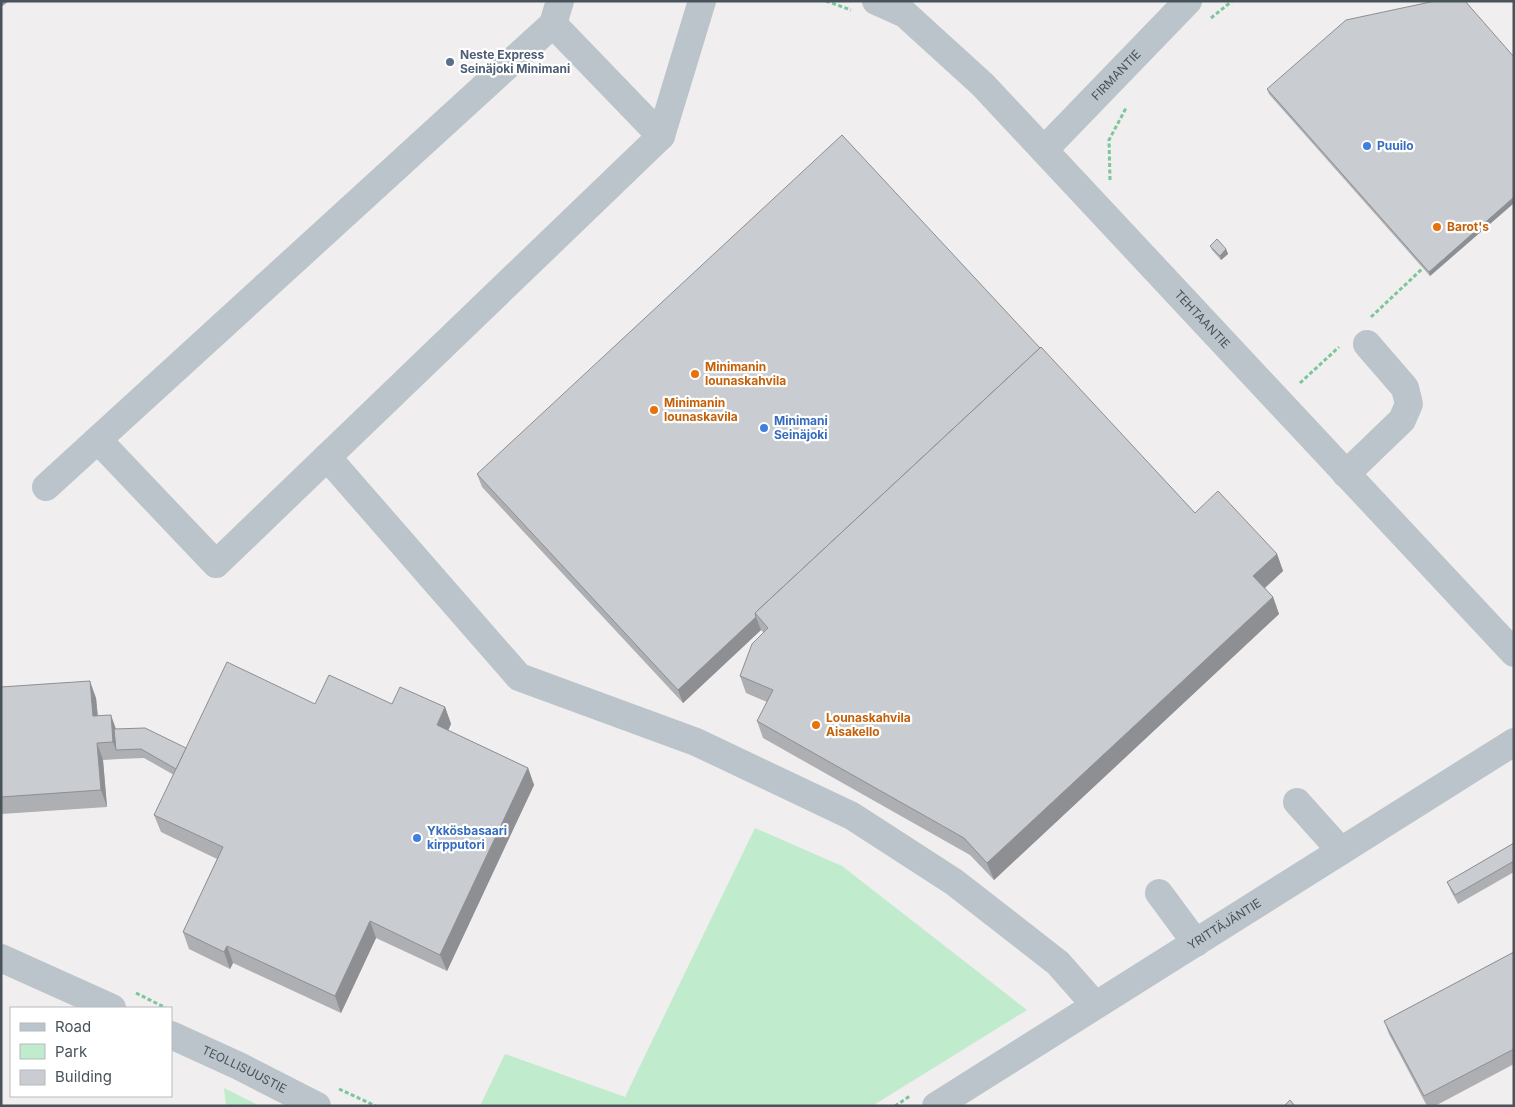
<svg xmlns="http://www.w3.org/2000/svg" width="1515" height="1107" font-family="Inter,sans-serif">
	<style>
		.green { fill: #c0ebcc }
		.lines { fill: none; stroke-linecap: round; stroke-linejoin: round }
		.path { stroke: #7bc69a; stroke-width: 3; stroke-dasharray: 4 2.5; stroke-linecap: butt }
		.minor { stroke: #bbc4ca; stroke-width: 28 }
		.wall { fill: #adafb3 }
		.shaded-wall { fill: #8d8f92 }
		.building { fill: #c9ccd0; stroke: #8d8f92 }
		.service-dot { fill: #5c6f8a; stroke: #fff; stroke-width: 2 }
		.shop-dot { fill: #3f7fe0; stroke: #fff; stroke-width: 2 }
		.food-dot { fill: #e8710a; stroke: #fff; stroke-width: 2 }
		.labels { text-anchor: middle; stroke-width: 4.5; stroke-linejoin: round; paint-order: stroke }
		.service-label { font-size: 12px; font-weight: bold; fill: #4e5e75; stroke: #fff; text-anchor: start }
		.street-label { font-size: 12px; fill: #48535a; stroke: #fff }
		.shop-label { font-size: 12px; font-weight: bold; fill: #366cbe; stroke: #fff; text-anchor: start }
		.food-label { font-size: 12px; font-weight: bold; fill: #c56008; stroke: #fff; text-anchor: start }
	</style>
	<rect width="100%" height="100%" fill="#f0eeee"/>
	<!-- green -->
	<g class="green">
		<path d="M 755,828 L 842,866 L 1027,1010 L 872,1106 L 480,1106 L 505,1054 L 625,1097 Z"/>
		<path d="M 224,1088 L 260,1106 L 226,1106 Z"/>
	</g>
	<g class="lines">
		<!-- path -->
		<g class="path">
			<path d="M 826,1 L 851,10"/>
			<path d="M 1211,18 L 1232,1"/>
			<path d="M 1110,180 L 1109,140 L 1126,108"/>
			<path d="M 1371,317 L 1423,268"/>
			<path d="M 1300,383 L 1339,347"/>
			<path d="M 136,993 L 166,1008"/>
			<path d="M 339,1089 L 376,1106"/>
			<path d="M 895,1106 L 910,1096"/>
		</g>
		<!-- minor -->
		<g class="minor">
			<path id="s1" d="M 876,1 L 905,14 L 983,85 L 1514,653"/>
			<path d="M 661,136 L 702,1"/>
			<path id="s2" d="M 1044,150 L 1188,1"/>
			<path d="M 98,440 L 216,564 L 661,136 L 553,24"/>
			<path d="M 327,457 L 519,677 L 696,742 L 852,816 L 954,882 L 1058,963 L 1095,1005"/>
			<path d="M 1346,474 L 1402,420 L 1409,404 L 1405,388 L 1367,344"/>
			<path d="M 46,487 L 553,24 L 560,1"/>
			<path d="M 1297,802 L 1341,851"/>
			<path d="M 1159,893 L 1196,943"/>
			<path d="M 1,958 L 112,1008"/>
			<path id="s3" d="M 171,1035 L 239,1066 L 317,1106"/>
			<path id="s4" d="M 936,1106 L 1514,742"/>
		</g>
	</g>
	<!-- wall -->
	<g class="wall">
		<path d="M 1514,57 L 1514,203 L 1430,276 L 1269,94 L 1267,89 Z"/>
		<path d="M 1210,246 L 1226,249 L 1228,254 L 1221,260 L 1212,250 Z"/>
		<path d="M 1040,348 L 1195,513 L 1277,554 L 1283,571 L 1265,588 L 1273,597 L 1279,614 L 994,880 L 970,855 L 763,738 L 757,721 L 767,702 L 746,693 L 740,676 L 764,633 L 761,630 L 683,703 L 482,487 L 477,474 Z"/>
		<path d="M 1,687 L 96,698 L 98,716 L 116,729 L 186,748 L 315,704 L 392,704 L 445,707 L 451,724 L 448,730 L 528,768 L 534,785 L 447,971 L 376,938 L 341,1013 L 233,963 L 230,969 L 189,949 L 183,932 L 217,859 L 161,832 L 154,815 L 174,775 L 144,758 L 119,759 L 103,760 L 107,807 L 1,814 Z"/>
		<path d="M 1514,843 L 1514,872 L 1458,904 L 1451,891 L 1447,882 Z"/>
		<path d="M 1514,952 L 1514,1064 L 1435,1106 L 1427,1106 L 1389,1034 L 1384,1021 Z"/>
	</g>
	<!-- shaded-wall -->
	<g class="shaded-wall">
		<path d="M 1,1 L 9,1 L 1,7 Z"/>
		<path d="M 1514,197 L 1514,203 L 1430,276 L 1429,272 Z"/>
		<path d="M 1226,249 L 1228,254 L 1221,260 L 1220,256 Z"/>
		<path d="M 1277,554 L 1283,571 L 1259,593 L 1253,576 Z"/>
		<path d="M 1273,597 L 1279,614 L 994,880 L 987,863 Z"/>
		<path d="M 756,617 L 761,630 L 683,703 L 678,690 Z"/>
		<path d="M 90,681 L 96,698 L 99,733 L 93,716 Z"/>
		<path d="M 445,707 L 451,724 L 443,742 L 437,725 Z"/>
		<path d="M 111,715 L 117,732 L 116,750 L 113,742 Z"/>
		<path d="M 97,743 L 103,760 L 107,807 L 101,790 Z"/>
		<path d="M 528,768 L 534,785 L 447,971 L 440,955 Z"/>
		<path d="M 370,921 L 376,938 L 341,1013 L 335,996 Z"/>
		<path d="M 227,946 L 233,963 L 230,969 L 224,952 Z"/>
	</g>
	<!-- building -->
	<g class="building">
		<path d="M 1435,1 L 1465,1 L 1514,57 L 1514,197 L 1429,272 L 1267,89 L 1346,20 Z"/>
		<path d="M 842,135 L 1040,348 L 755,613 L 756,617 L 678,690 L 477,474 Z"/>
		<path d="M 1217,239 L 1226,249 L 1220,256 L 1210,246 Z"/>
		<path d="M 1041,347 L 1195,513 L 1218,491 L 1277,554 L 1253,576 L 1273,597 L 987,863 L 964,838 L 757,721 L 773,690 L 740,676 L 752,644 L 768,628 L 755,613 Z"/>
		<path d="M 227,662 L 315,704 L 329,675 L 392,704 L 400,687 L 445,707 L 437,725 L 528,768 L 440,955 L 370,921 L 335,996 L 227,946 L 224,952 L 183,932 L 223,847 L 154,815 Z"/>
		<path d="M 90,681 L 93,716 L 111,715 L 113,742 L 97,743 L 101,790 L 1,797 L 1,687 Z"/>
		<path d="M 145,728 L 186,748 L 176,769 L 141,749 L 116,750 L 114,729 Z"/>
		<path d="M 1514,843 L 1514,861 L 1455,895 L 1447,882 Z"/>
		<path d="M 1514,952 L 1514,1049 L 1424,1096 L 1384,1021 Z"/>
		<path d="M 1290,1100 L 1295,1106 L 1284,1106 Z"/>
	</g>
	<!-- markers -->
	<circle class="service-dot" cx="450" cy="62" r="5"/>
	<g class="shop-dot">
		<circle cx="1367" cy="146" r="5"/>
		<circle cx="764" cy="428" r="5"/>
		<circle cx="417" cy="838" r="5"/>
	</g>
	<g class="food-dot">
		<circle cx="1437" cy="227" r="5"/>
		<circle cx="695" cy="374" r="5"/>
		<circle cx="654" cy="410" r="5"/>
		<circle cx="816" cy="725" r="5"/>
	</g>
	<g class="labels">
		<!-- service labels -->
		<g class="service-label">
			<text x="460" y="59">Neste Express<tspan x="460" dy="14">Seinäjoki Minimani</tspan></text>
		</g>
		<!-- street labels -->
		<g class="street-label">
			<text dy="4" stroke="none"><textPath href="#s2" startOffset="104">FIRMANTIE</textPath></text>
			<text dy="4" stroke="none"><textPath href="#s1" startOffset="458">TEHTAANTIE</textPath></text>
			<text dy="4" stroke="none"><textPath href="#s4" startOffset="341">YRITTÄJÄNTIE</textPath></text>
			<text dy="4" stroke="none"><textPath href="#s3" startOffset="81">TEOLLISUUSTIE</textPath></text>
		</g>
		<!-- shop labels -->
		<g class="shop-label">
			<text x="1377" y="150">Puuilo</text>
			<text x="774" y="425">Minimani<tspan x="774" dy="14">Seinäjoki</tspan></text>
			<text x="427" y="835">Ykkösbasaari<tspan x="427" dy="14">kirpputori</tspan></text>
		</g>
		<!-- food labels -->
		<g class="food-label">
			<text x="1447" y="231">Barot's</text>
			<text x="705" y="371">Minimanin<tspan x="705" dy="14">lounaskahvila</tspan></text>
			<text x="664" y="407">Minimanin<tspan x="664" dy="14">lounaskavila</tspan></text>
			<text x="826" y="722">Lounaskahvila<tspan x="826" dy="14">Aisakello</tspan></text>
		</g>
	</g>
	<!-- border -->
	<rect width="1515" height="1107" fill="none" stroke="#48535a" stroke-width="5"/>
	<!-- legend -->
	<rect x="10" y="1007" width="162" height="90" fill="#ffffff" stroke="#b6babd"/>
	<rect x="20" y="1023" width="25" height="8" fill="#bbc4ca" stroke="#b6babd"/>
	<text x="55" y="1032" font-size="15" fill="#48535a">Road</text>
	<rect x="20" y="1044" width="25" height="15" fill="#c0ebcc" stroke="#b6babd"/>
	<text x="55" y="1057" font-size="15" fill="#48535a">Park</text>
	<rect x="20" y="1070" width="25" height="15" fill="#c9ccd0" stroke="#b6babd"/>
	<text x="55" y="1082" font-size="15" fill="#48535a">Building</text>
</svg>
